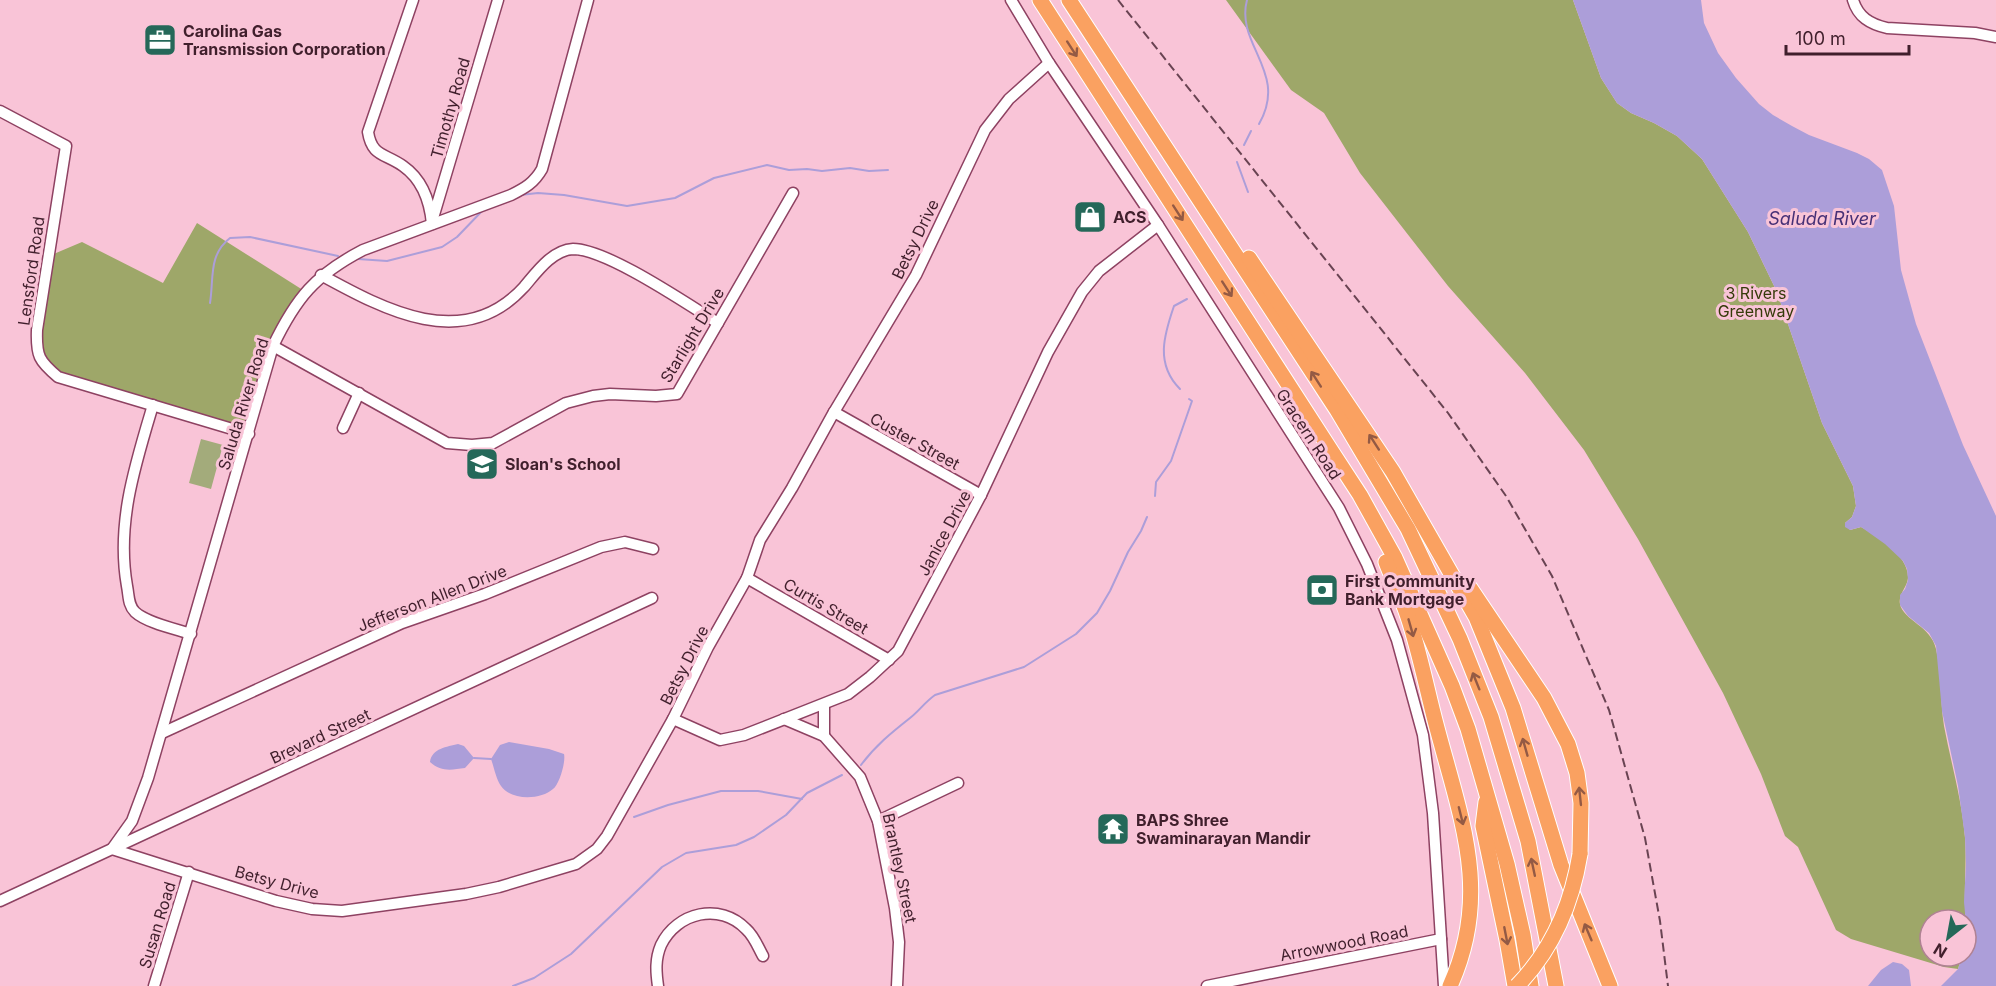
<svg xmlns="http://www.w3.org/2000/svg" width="1996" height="986" font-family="Inter,sans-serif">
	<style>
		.green { fill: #a3ab7b }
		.forest { fill: #9ea769 }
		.water { fill: #ac9ed9 }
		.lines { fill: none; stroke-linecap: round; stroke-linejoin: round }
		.stream { stroke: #ac9ed9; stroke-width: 2 }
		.minor-casing { stroke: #8e4262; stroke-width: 13 }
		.highway-casing { stroke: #fff; stroke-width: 17 }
		.minor { stroke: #fff; stroke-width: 10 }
		.highway { stroke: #faa161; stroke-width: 15 }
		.rail { stroke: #694352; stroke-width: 2; stroke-dasharray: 9 4.5; stroke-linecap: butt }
		.highway-bridge-casing { stroke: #fff; stroke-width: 17; stroke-linecap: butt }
		.highway-bridge { stroke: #faa161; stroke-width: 15 }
		.oneway { stroke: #945a44 }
		.labels { text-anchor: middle; stroke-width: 6; stroke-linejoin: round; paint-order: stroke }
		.poi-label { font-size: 16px; font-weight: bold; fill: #401f2c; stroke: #f9c4d7; text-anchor: start }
		.street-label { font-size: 16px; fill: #401f2c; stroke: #f9c4d7 }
		.park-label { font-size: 16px; fill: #353a09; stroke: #f9c4d7 }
		.water-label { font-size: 18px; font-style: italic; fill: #473076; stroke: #f9c4d7 }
	</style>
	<rect width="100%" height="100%" fill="#f9c4d7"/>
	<!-- green -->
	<path class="green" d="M 201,439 L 223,445 L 211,489 L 189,483 Z"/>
	<!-- forest -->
	<g class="forest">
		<path d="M 1226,0 L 1573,0 L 1601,78 L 1617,103 L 1631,113 L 1654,123 L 1677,136 L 1702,159 L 1748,232 L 1777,292 L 1822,423 L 1853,486 L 1856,506 L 1852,517 L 1845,523 L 1850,530 L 1861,527 C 1878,536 1909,556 1908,578 C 1907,588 1898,594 1900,604 C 1903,620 1931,626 1936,649 C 1942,674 1940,700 1944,726 C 1951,763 1962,800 1965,838 C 1967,865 1963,893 1966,920 L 1930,920 L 1930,956 L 1962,956 L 1958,969 L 1944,967 L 1851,939 L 1836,930 L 1798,847 L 1785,836 L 1761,774 L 1723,693 L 1638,539 L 1584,450 L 1525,373 L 1448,286 L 1360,173 L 1324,113 L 1291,90 Z"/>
		<path d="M 197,223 L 306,292 L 282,327 L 249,434 L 58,377 L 37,351 L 49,256 L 82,242 L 163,283 Z"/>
	</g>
	<!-- water -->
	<g class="water">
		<path d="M 1573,0 L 1701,0 L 1704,23 L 1718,53 L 1736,78 L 1759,104 L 1773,115 L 1792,126 L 1809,135 L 1857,153 L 1869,159 L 1882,170 L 1894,206 L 1901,270 L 1916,324 L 1963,445 L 1996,516 L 1996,986 L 1941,986 L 1958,969 L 1962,956 L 1966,956 L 1967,935 L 1964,902 L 1966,864 L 1965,837 L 1958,786 L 1942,711 L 1936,646 L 1929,633 L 1908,616 L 1900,605 L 1900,595 L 1905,589 L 1908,580 L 1907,569 L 1903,561 L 1885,544 L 1861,527 L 1850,530 L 1845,527 L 1845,523 L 1852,517 L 1856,506 L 1853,486 L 1822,423 L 1777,292 L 1748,232 L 1702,159 L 1677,136 L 1654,123 L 1631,113 L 1617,103 L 1601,78 Z"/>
		<path d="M 509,742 L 549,749 L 564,754 C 566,762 559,785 553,789 C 541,800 511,801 501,786 C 496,779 494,767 491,759 L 500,745 Z"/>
		<path d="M 458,744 L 464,746 L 474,758 L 465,768 C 451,770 441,772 430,762 C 432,748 447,747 458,744 Z"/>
		<path d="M 1893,962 L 1902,964 L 1909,970 L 1911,986 L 1868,986 L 1881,970 Z"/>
	</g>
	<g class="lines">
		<!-- stream -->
		<g class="stream">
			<path d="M 1247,0 C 1235,45 1289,72 1259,124"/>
			<path d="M 1244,145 L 1251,131"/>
			<path d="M 1237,162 L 1248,192"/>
			<path d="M 520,195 L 538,193 L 564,195 L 627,206 L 675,198 L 714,178 L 767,165 L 789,170 L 807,169 L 822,171 L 850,168 L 869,171 L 888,170"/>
			<path d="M 358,259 L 387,261 L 442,247 L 457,237 L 483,210"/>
			<path d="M 210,303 C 214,279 208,255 230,238 L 250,237 L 338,256"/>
			<path d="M 1180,389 C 1155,364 1164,335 1174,306 L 1187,299"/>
			<path d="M 1155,496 L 1156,482 L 1171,461 L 1192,401 L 1189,399"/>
			<path d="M 474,758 L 491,759"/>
			<path d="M 861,765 C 875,746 891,733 910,718 C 919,711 925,702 935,695 L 1024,667 L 1076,634 L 1097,613 L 1110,591 L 1128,552 L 1141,531 L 1147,517"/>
			<path d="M 634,817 L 668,805 L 721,791 L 758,791 L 802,799"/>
			<path d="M 513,986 L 534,978 L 571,954 L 662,867 L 686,853 L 736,845 L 754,837 L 786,815 L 807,793 L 842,775"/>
		</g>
		<defs>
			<g id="minor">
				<path d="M 413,0 L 368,132 C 372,157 385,153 403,166 C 423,180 430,202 432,224"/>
				<path d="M 588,0 L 542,169 C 534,183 525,188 511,195 L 363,250 C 315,275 296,298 273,346 L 148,778 L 132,821 L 112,849 L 276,901 L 312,909 L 342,911 L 466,894 L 499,887 L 576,864 L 597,849 L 607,836 L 673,719 L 708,647 L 747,578 L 760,540 L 792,488 L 834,412 L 916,275 L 985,130 L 1009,99 L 1049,63"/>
				<path d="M 1011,0 L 1049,63 L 1158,225 L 1339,508 L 1367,564 L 1397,640 L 1423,735 L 1433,813 L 1444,986"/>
				<path d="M 1853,0 C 1858,17 1870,24 1887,28 L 1975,33 L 1996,37"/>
				<path d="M 0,111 L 66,146 L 37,330 C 36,356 39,361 58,377 L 249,434"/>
				<path d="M 433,218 L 498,0"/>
				<path d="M 321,275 C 385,310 464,353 524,287 C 536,273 552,250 573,249 C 607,249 687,304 718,323"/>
				<path d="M 273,346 L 447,443 L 472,445 L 493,443 L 566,403 L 593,396 L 610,394 L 656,396 L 677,394 L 793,193"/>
				<path d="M 153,405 C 135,465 116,524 127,586 C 129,596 128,605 135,612 C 147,623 176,629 191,634"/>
				<path d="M 834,412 L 981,495"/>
				<path d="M 343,428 L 359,393"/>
				<path d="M 747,578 L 889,660"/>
				<path d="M 673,719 L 720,740 L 744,735 L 848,694 L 870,677 L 898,651 L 981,495 L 1048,352 L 1082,292 L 1099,271 L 1158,225"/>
				<path d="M 784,719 L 824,736 L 860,777 L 878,821 L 895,908 L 899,942 L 897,986"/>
				<path d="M 162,733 L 402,623 L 485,594 L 601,547 L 625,542 L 653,549"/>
				<path d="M 824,736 L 824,705"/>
				<path d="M 878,821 L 958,783"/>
				<path d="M 0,901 L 652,598"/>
				<path d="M 154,986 L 189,872"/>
				<path d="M 658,986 C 656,972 655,959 661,945 C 677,912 720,902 746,929 C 754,936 758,947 763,956"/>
				<path d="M 1207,986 L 1441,939"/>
			</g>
			<g id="highway">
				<path d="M 1040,0 L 1332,452 L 1360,495 L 1395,558 L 1452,686 L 1468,729 L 1507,864 L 1523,935 L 1531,986"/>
				<path d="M 1069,0 L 1337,410 L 1408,529 L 1460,639 L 1491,717 L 1528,841 L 1556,986"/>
				<path d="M 1249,258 L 1393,472 L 1476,617 L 1513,708 L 1561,865 L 1610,986"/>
				<path d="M 1386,562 C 1393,580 1402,598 1408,617 C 1420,653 1427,691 1437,728 C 1461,819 1492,894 1450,986"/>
				<path d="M 1468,585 L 1544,698 L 1568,744 L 1577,773 L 1581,803 L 1580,854"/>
				<path d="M 1486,802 L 1483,826 L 1507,940 L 1515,986"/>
			</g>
		</defs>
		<!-- minor casing -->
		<use href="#minor" class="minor-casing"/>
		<!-- highway casing -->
		<use href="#highway" class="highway-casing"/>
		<!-- minor -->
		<use href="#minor" class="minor"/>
		<!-- highway -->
		<use href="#highway" class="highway"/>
		<!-- rail -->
		<path class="rail" d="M 1118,0 L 1448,413 L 1506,496 L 1552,576 L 1609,710 L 1645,838 L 1660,921 L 1668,986"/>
		<defs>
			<path id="highway-bridge" d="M 1517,986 C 1552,950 1572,903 1580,854"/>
		</defs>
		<!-- highway-bridge casing -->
		<use href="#highway-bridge" class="highway-bridge-casing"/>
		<!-- highway-bridge -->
		<use href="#highway-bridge" class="highway-bridge"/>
	</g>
	<!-- one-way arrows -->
	<defs><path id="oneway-shaft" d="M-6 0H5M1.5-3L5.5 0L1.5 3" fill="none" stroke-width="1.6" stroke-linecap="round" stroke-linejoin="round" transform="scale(1.5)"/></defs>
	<g class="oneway">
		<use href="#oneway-shaft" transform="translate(1072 49) rotate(57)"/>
		<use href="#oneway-shaft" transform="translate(1178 213) rotate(57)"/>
		<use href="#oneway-shaft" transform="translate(1227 289) rotate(57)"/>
		<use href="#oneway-shaft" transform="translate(1316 379) rotate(-123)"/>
		<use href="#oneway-shaft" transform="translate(1374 442) rotate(-123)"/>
		<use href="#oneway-shaft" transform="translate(1411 628) rotate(74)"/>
		<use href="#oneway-shaft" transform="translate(1476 681) rotate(-112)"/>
		<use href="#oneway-shaft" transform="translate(1525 747) rotate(-106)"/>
		<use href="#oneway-shaft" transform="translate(1580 796) rotate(-96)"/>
		<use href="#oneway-shaft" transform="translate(1461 816) rotate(76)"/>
		<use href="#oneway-shaft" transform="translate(1533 867) rotate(-102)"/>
		<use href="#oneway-shaft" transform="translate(1588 932) rotate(-113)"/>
		<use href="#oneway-shaft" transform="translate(1506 936) rotate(79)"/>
	</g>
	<!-- icons -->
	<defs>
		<symbol id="office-square" viewBox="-11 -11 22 22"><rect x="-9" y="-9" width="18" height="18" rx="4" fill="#256859" stroke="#f9c4d7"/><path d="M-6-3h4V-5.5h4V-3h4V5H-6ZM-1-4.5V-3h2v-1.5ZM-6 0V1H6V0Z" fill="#fff"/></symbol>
		<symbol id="shop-square" viewBox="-11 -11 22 22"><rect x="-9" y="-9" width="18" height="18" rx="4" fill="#256859" stroke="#f9c4d7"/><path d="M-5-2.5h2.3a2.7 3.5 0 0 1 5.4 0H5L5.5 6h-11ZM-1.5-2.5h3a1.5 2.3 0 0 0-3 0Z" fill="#fff"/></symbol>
		<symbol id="school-square" viewBox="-11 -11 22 22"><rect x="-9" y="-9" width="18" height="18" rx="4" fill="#256859" stroke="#f9c4d7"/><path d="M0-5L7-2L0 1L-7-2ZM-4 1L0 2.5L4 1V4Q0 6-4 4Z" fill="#fff"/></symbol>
		<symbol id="bank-square" viewBox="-11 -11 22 22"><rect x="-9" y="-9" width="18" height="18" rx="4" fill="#256859" stroke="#f9c4d7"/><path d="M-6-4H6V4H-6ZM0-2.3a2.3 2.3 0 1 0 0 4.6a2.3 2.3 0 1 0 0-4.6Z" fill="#fff"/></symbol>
		<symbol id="temple-square" viewBox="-11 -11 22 22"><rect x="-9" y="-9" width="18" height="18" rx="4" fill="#256859" stroke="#f9c4d7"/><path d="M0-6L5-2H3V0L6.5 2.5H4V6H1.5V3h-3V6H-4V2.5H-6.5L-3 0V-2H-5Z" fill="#fff"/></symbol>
	</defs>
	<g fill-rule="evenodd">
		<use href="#office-square" x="141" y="21" width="38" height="38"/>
		<use href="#shop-square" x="1071" y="198" width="38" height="38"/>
		<use href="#school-square" x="463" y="445" width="38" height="38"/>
		<use href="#bank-square" x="1303" y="571" width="38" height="38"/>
		<use href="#temple-square" x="1094" y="810" width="38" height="38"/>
	</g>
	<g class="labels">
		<!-- poi labels -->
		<g class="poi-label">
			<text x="183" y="37">Carolina Gas<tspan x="183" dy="18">Transmission Corporation</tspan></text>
			<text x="1113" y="223">ACS</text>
			<text x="505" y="470">Sloan's School</text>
			<text x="1345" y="587">First Community<tspan x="1345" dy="18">Bank Mortgage</tspan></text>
			<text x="1136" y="826">BAPS Shree<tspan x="1136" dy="18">Swaminarayan Mandir</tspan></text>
		</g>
		<!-- street labels -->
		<g class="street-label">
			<text transform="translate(450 108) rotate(-74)" y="6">Timothy Road</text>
			<text transform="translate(915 239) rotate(-64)" y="6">Betsy Drive</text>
			<text transform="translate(31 271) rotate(-82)" y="6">Lensford Road</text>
			<text transform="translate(692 335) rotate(-59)" y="6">Starlight Drive</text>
			<text transform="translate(243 404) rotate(-73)" y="6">Saluda River Road</text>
			<text transform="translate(1309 434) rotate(57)" y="6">Gracern Road</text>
			<text transform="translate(915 441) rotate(29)" y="6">Custer Street</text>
			<text transform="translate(944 533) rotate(-62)" y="6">Janice Drive</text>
			<text transform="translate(432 598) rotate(-21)" y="6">Jefferson Allen Drive</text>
			<text transform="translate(826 606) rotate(30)" y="6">Curtis Street</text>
			<text transform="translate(684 665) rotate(-63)" y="6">Betsy Drive</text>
			<text transform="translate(320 736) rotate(-25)" y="6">Brevard Street</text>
			<text transform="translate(900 868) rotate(78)" y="6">Brantley Street</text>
			<text transform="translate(277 882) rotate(15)" y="6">Betsy Drive</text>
			<text transform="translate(157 925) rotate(-73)" y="6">Susan Road</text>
			<text transform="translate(1344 943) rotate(-11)" y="6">Arrowwood Road</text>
		</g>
		<!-- park labels -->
		<g class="park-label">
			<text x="1756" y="299">3 Rivers<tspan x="1756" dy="18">Greenway</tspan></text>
		</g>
		<!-- water labels -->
		<g class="water-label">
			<text x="1822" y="225">Saluda River</text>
		</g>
	</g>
	<!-- north arrow -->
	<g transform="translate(1948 938) rotate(211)"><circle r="28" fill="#f9c4d7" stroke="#af8293" stroke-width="1.5"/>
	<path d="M0-4.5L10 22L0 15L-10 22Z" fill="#256859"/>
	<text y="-9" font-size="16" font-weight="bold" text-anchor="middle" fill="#401f2c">N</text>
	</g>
	<!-- scale -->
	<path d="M1786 45v9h123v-9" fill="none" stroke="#401f2c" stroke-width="3"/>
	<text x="1795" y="45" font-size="18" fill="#401f2c" stroke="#f9c4d7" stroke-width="4.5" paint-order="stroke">100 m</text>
</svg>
